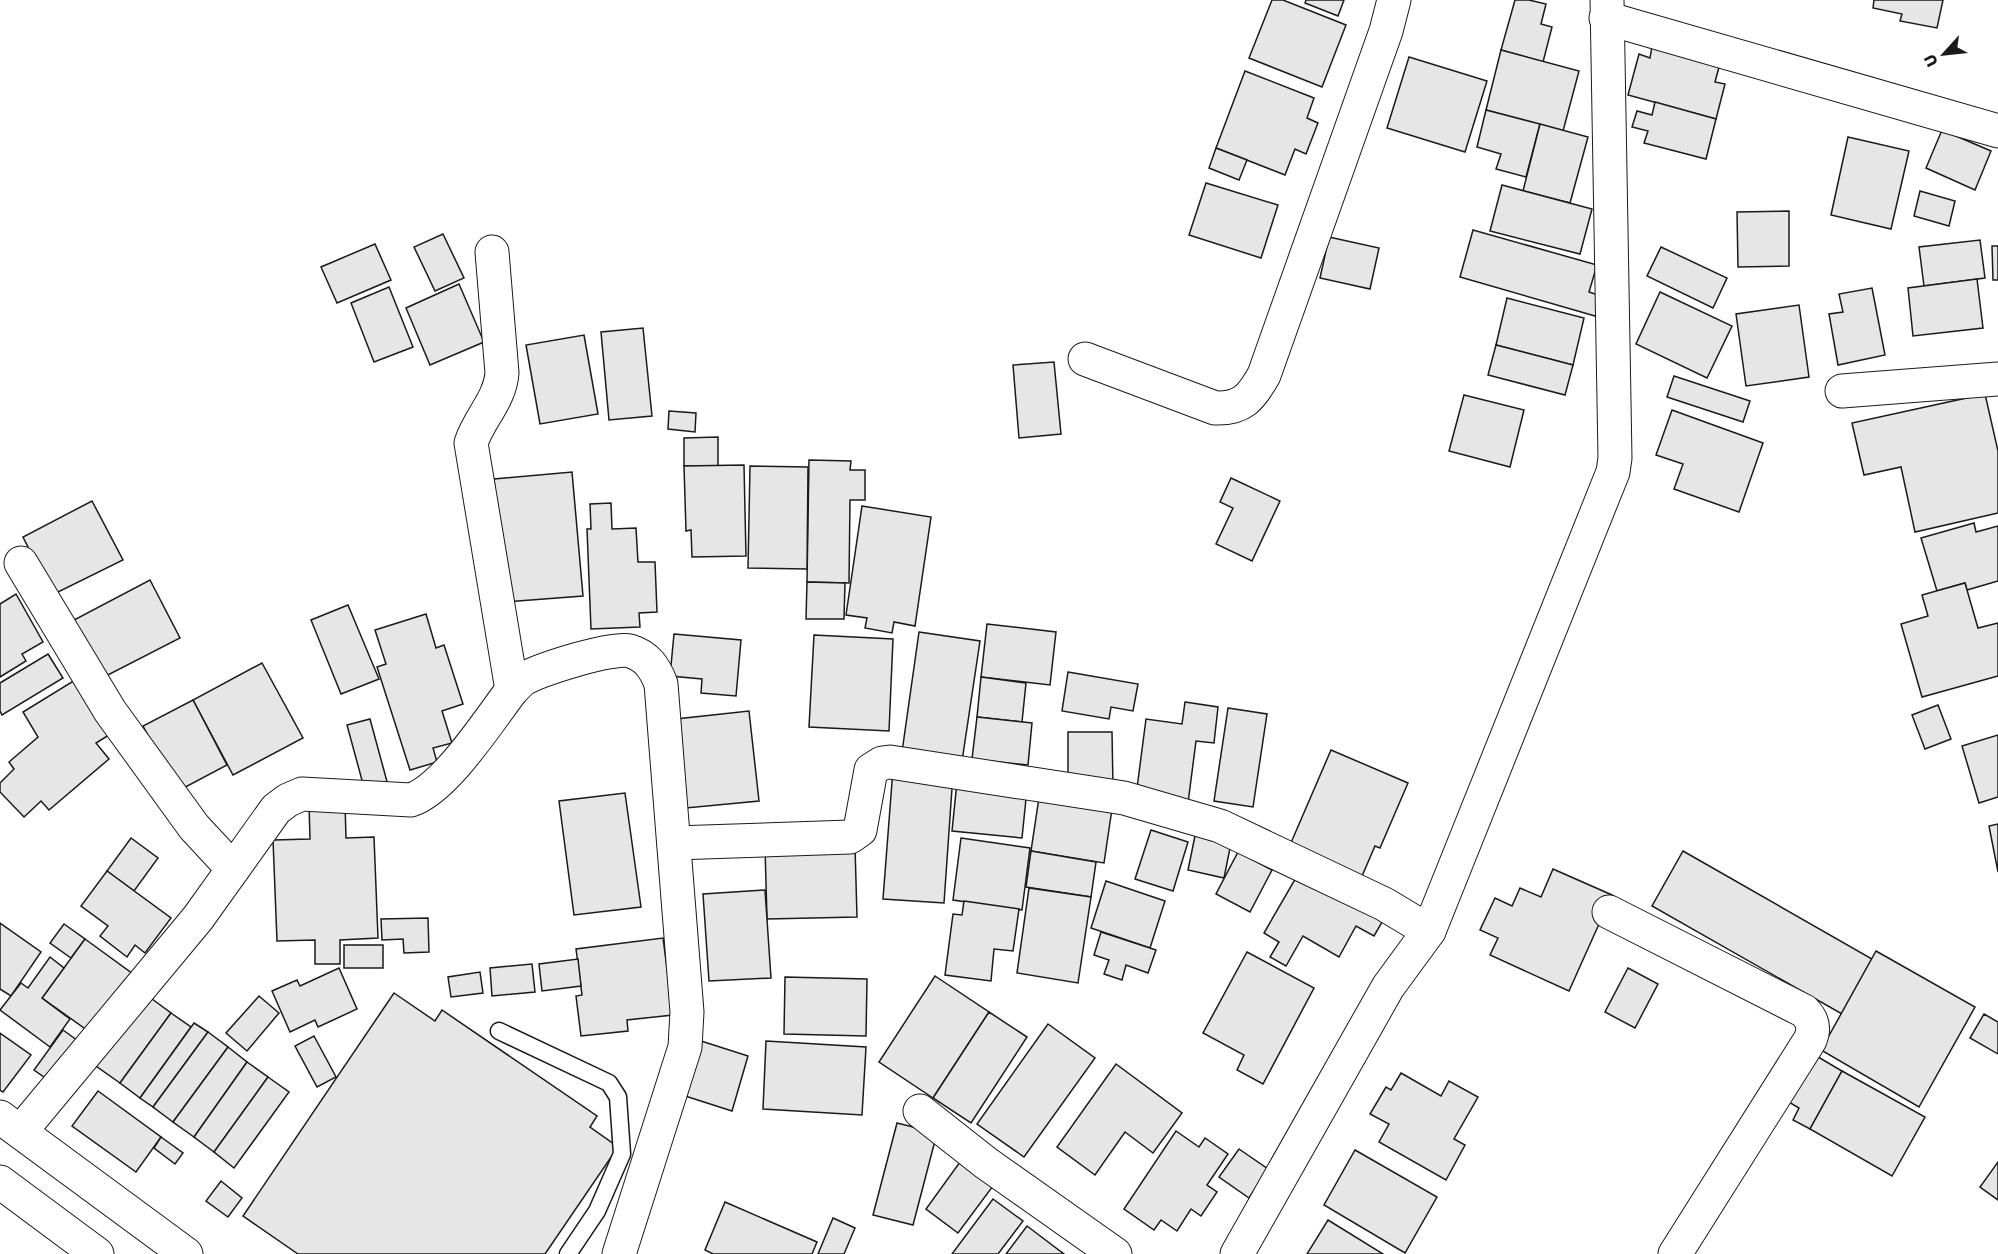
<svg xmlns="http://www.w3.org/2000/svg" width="1998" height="1254" font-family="Poppins,sans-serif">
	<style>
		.building { fill: #e6e6e6; stroke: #1a1a1a; stroke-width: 1.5 }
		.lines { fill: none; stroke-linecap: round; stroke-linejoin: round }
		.lane-casing { stroke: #1a1a1a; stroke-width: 19 }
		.street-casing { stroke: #1a1a1a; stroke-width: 35 }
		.primary-casing { stroke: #1a1a1a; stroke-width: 35 }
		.lane { stroke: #fff; stroke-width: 16 }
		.street { stroke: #fff; stroke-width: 33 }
		.primary { stroke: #fff; stroke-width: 33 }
	</style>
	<rect width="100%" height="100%" fill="#fff"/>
	<!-- building -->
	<g class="building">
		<path d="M 1272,0 L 1283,0 L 1346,25 L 1322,87 L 1249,58 Z"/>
		<path d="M 1306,0 L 1344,0 L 1338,16 L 1305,3 Z"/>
		<path d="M 1515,0 L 1529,0 L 1546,4 L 1541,24 L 1552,27 L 1543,62 L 1501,50 Z"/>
		<path d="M 1874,0 L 1943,0 L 1937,28 L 1900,21 L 1902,14 L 1873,8 Z"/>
		<path d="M 1652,46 L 1722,56 L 1715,82 L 1725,84 L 1716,119 L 1628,95 L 1639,54 L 1650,58 Z"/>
		<path d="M 1501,50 L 1579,71 L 1563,131 L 1486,110 Z"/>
		<path d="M 1409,57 L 1487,81 L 1465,152 L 1387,128 Z"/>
		<path d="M 1245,71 L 1314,98 L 1307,118 L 1318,123 L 1306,154 L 1295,149 L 1285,175 L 1216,148 Z"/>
		<path d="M 1655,102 L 1716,119 L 1706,159 L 1644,143 L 1648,131 L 1632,127 L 1637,111 L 1652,115 Z"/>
		<path d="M 1486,110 L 1540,124 L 1526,177 L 1496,169 L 1501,154 L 1477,147 Z"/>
		<path d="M 1540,124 L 1588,137 L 1570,203 L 1523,191 Z"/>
		<path d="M 1942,130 L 1991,151 L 1975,190 L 1926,168 Z"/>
		<path d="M 1848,137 L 1909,151 L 1891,229 L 1831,215 Z"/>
		<path d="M 1216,148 L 1247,160 L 1239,180 L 1209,168 Z"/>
		<path d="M 1206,183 L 1278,205 L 1261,258 L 1189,235 Z"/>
		<path d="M 1502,185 L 1592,209 L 1580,254 L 1490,231 Z"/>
		<path d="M 1920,191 L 1955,201 L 1949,226 L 1914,216 Z"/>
		<path d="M 1789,211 L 1789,266 L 1738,267 L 1737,212 Z"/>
		<path d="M 1473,230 L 1597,265 L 1589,292 L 1607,298 L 1602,318 L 1460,277 Z"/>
		<path d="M 443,234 L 464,278 L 435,291 L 414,247 Z"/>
		<path d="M 1329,237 L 1379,248 L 1370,289 L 1320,278 Z"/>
		<path d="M 1980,240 L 1985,278 L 1924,286 L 1919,247 Z"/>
		<path d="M 375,244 L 391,280 L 337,303 L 321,267 Z"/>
		<path d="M 1992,246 L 1998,246 L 1998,280 L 1993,280 Z"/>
		<path d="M 1661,247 L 1727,278 L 1713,308 L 1647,276 Z"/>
		<path d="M 1977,279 L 1983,328 L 1913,336 L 1908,288 Z"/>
		<path d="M 459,284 L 484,342 L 430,365 L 406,308 Z"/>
		<path d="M 389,287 L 413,347 L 374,362 L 351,303 Z"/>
		<path d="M 1872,288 L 1885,355 L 1838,365 L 1829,314 L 1843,312 L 1839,294 Z"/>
		<path d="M 1660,292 L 1732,326 L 1707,378 L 1636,344 Z"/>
		<path d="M 1507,298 L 1584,318 L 1573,365 L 1496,345 Z"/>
		<path d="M 1799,305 L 1809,377 L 1746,386 L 1736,314 Z"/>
		<path d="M 643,328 L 652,416 L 609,420 L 601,332 Z"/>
		<path d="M 584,335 L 598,414 L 540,424 L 526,345 Z"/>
		<path d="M 1496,345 L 1573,365 L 1565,395 L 1488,375 Z"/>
		<path d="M 1054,362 L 1061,434 L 1019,438 L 1013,365 Z"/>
		<path d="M 1674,376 L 1750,401 L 1743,422 L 1667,397 Z"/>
		<path d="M 1985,394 L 1998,451 L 1998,513 L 1915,532 L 1901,467 L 1864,475 L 1852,423 Z"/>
		<path d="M 1464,395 L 1524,410 L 1510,467 L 1449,451 Z"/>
		<path d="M 1672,410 L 1763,443 L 1739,512 L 1674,489 L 1683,464 L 1656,455 Z"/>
		<path d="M 669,411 L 696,413 L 695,432 L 668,429 Z"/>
		<path d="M 718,437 L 718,466 L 684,466 L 684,438 Z"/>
		<path d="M 809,460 L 851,461 L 850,470 L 865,470 L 865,500 L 850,500 L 849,583 L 807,582 Z"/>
		<path d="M 744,465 L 746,556 L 692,557 L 691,530 L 686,531 L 684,466 Z"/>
		<path d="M 750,466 L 808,467 L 807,569 L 748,568 Z"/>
		<path d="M 572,472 L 583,596 L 505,602 L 494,479 Z"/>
		<path d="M 1231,478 L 1280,501 L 1252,561 L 1216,544 L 1233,508 L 1220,502 Z"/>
		<path d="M 92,501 L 123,560 L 52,595 L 23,537 Z"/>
		<path d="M 611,503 L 612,529 L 636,528 L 638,562 L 655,562 L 657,612 L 639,613 L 640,627 L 591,629 L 587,529 L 591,529 L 590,504 Z"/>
		<path d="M 862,506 L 931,517 L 915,626 L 894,622 L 892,633 L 865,628 L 867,618 L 846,615 Z"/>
		<path d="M 1974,523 L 1976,532 L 1998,526 L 1998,581 L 1967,590 L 1965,583 L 1937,591 L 1921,538 Z"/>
		<path d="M 150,580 L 180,638 L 104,677 L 74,620 Z"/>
		<path d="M 807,582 L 845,583 L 844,619 L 806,619 Z"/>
		<path d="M 1965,583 L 1978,628 L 1998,623 L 1998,676 L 1922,697 L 1901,624 L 1928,616 L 1922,595 Z"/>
		<path d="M 16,594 L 43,642 L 22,654 L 26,661 L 0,677 L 0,604 Z"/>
		<path d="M 348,605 L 379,679 L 341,694 L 311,620 Z"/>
		<path d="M 426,614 L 436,648 L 444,645 L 463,704 L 442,711 L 452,743 L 433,748 L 437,762 L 410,770 L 377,667 L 386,664 L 375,630 Z"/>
		<path d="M 987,624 L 1056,632 L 1050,685 L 981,677 Z"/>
		<path d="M 919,632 L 980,641 L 961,768 L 901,759 Z"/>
		<path d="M 674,634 L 741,640 L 736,696 L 701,693 L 702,679 L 670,676 Z"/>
		<path d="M 814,635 L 893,639 L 889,731 L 809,727 Z"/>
		<path d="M 48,654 L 63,678 L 2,715 L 0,711 L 0,683 Z"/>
		<path d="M 262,663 L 303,738 L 233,775 L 193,700 Z"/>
		<path d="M 1068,672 L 1138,684 L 1133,711 L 1111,707 L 1109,719 L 1062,711 Z"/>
		<path d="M 981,677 L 1026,683 L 1022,722 L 977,717 Z"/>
		<path d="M 75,680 L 109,735 L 96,743 L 109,759 L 49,810 L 41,801 L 24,817 L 0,792 L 0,783 L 14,769 L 9,762 L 38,737 L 23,712 Z"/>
		<path d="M 193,700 L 227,765 L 178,791 L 143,726 Z"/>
		<path d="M 1185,702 L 1218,707 L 1214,743 L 1196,741 L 1188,803 L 1136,796 L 1146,719 L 1182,724 Z"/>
		<path d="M 1938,705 L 1951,739 L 1925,749 L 1912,715 Z"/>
		<path d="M 1228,708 L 1267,714 L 1253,807 L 1214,801 Z"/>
		<path d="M 749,711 L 759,801 L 686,808 L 676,719 Z"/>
		<path d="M 977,717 L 1032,723 L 1028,765 L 972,759 Z"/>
		<path d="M 370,719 L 389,789 L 366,795 L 347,725 Z"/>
		<path d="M 1068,732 L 1112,732 L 1113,786 L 1068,786 Z"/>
		<path d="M 1998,735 L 1998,797 L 1979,803 L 1962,746 Z"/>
		<path d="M 1331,750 L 1408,783 L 1380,848 L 1375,846 L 1359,883 L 1287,852 Z"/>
		<path d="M 893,769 L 953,774 L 944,903 L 883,899 Z"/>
		<path d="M 957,782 L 1027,789 L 1022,838 L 952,831 Z"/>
		<path d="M 1040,791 L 1113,802 L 1104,863 L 1031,851 Z"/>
		<path d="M 625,793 L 641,907 L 574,915 L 559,801 Z"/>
		<path d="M 345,803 L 346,838 L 374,837 L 378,938 L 340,940 L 340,964 L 315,964 L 315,940 L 277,941 L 273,840 L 310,839 L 309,804 Z"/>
		<path d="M 1998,824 L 1998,872 L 1989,826 Z"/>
		<path d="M 1151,830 L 1188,842 L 1173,891 L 1135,879 Z"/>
		<path d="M 1196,831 L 1232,838 L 1224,878 L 1188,870 Z"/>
		<path d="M 131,838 L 158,858 L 134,891 L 107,871 Z"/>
		<path d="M 961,838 L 1030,848 L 1022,910 L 953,900 Z"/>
		<path d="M 855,846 L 857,917 L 767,919 L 765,847 Z"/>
		<path d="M 1031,851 L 1096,862 L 1091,897 L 1026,887 Z"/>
		<path d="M 1683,851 L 1872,959 L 1842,1014 L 1652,906 Z"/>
		<path d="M 1238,852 L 1272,870 L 1250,912 L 1216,894 Z"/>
		<path d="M 1301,869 L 1385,917 L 1374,936 L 1356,926 L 1339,957 L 1303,936 L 1286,966 L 1270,957 L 1279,942 L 1264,933 Z"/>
		<path d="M 1553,869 L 1612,895 L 1569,991 L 1490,955 L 1498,938 L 1480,930 L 1495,898 L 1512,906 L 1520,888 L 1541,897 Z"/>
		<path d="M 107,871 L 171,918 L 145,953 L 135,945 L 127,957 L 100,936 L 108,926 L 81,906 Z"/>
		<path d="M 1106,881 L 1165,901 L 1150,948 L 1091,928 Z"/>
		<path d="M 1029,888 L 1091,897 L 1078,983 L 1017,973 Z"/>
		<path d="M 765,890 L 771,978 L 709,981 L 703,894 Z"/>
		<path d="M 964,901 L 1019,909 L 1013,951 L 994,949 L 991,981 L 945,975 L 953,914 L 962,915 Z"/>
		<path d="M 428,918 L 429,952 L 404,953 L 403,939 L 382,940 L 381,919 Z"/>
		<path d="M 0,923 L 41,952 L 11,996 L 0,989 Z"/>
		<path d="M 64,924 L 85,939 L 71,958 L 50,943 Z"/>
		<path d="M 1101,932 L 1156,950 L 1148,973 L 1126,965 L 1122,980 L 1104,974 L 1109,960 L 1094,955 Z"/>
		<path d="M 663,938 L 673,1015 L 627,1020 L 628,1031 L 581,1036 L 576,996 L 582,995 L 576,949 Z"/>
		<path d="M 85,939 L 133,974 L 91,1033 L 42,998 Z"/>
		<rect x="344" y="945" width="39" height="23"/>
		<path d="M 1876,951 L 1975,1007 L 1919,1107 L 1821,1050 Z"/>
		<path d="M 1247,952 L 1314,988 L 1263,1084 L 1237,1070 L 1244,1055 L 1203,1033 Z"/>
		<path d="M 50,957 L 64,968 L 42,998 L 70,1019 L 50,1047 L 0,1010 L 21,983 L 28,988 Z"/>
		<path d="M 578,959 L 581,986 L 542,991 L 539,964 Z"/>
		<path d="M 532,964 L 535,992 L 492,996 L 490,968 Z"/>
		<path d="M 339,968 L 357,1009 L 318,1027 L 315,1020 L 290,1032 L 272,991 L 297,980 L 300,986 Z"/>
		<path d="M 1628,968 L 1658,984 L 1635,1028 L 1605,1012 Z"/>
		<path d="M 480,972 L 483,993 L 451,997 L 448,977 Z"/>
		<path d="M 935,976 L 989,1012 L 933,1098 L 879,1062 Z"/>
		<path d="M 785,977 L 867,979 L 866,1036 L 784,1034 Z"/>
		<path d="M 394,993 L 435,1021 L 442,1010 L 597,1116 L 590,1127 L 618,1147 L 545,1254 L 298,1254 L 243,1216 Z"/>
		<path d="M 148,996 L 171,1013 L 120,1083 L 96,1066 Z"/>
		<path d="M 259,996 L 279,1013 L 247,1051 L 226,1033 Z"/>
		<path d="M 989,1012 L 1027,1037 L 971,1123 L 933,1098 Z"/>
		<path d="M 171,1013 L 191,1027 L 140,1098 L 120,1083 Z"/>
		<path d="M 1984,1014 L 1998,1022 L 1998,1054 L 1970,1038 Z"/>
		<path d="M 194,1023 L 208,1032 L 153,1107 L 140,1098 Z"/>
		<path d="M 1048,1024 L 1095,1058 L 1024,1157 L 977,1124 Z"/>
		<path d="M 63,1030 L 85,1046 L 57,1086 L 34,1070 Z"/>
		<path d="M 208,1032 L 228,1047 L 173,1122 L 153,1107 Z"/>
		<path d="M 0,1033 L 31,1055 L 3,1092 L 0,1090 Z"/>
		<path d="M 314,1036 L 336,1077 L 317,1087 L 295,1046 Z"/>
		<path d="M 698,1040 L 748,1056 L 732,1111 L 682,1095 Z"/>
		<path d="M 766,1041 L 866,1047 L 862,1115 L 763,1109 Z"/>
		<path d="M 228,1047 L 247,1062 L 194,1137 L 173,1122 Z"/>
		<path d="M 1808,1051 L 1842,1071 L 1810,1129 L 1793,1120 L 1799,1108 L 1782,1098 Z"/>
		<path d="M 247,1062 L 268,1077 L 214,1152 L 194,1137 Z"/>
		<path d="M 1116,1064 L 1182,1113 L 1153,1153 L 1125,1132 L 1095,1175 L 1057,1147 Z"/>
		<path d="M 1842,1071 L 1925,1117 L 1892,1176 L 1810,1129 Z"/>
		<path d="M 1401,1073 L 1441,1096 L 1449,1081 L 1478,1097 L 1454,1139 L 1465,1145 L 1446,1180 L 1379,1142 L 1389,1124 L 1370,1114 L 1386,1087 L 1391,1090 Z"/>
		<path d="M 268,1077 L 289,1092 L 234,1168 L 214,1152 Z"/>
		<path d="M 98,1091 L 161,1137 L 136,1172 L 72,1126 Z"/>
		<path d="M 897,1123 L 937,1133 L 913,1225 L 873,1215 Z"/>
		<path d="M 1176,1131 L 1199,1147 L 1205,1138 L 1228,1154 L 1207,1185 L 1217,1192 L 1201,1216 L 1191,1209 L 1177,1231 L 1161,1220 L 1154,1230 L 1124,1209 Z"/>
		<path d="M 161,1137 L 183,1153 L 175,1164 L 154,1148 Z"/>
		<path d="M 1239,1149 L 1268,1169 L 1249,1198 L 1219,1177 Z"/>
		<path d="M 1355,1150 L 1437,1197 L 1405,1253 L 1324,1205 Z"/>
		<path d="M 960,1162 L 993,1186 L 958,1233 L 926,1209 Z"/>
		<path d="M 1998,1162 L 1998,1200 L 1980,1187 Z"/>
		<path d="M 221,1181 L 242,1198 L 228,1217 L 206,1201 Z"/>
		<path d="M 993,1199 L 1023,1221 L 998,1254 L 952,1254 Z"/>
		<path d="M 725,1202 L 817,1242 L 812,1254 L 713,1254 L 705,1250 Z"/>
		<path d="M 833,1218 L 855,1228 L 844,1254 L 818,1254 Z"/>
		<path d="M 1328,1220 L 1383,1254 L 1307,1254 Z"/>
		<path d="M 1027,1226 L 1064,1254 L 1006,1254 Z"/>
	</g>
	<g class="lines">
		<defs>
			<path id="lane" d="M 499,1031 L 609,1083 L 618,1097 L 622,1154 L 597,1211 L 568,1254"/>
			<g id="street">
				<path d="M 1606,18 L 1998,131"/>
				<path d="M 492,252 L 502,373 C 500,400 479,418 471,443 L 512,690"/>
				<path d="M 1085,359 L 1215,408 C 1242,409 1251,398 1264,375 L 1386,31 L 1394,0"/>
				<path d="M 1842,391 L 1998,379"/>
				<path d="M 21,563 L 110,711 L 194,827 L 233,869"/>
				<path d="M 674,843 L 850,837 L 860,830 L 871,770 L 882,763 L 890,762 L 1124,798 L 1220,826 L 1384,904 L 1429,931"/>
				<path d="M 1609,912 L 1804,1011 C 1813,1020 1815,1028 1810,1040 L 1675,1254"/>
				<path d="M 920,1111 L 986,1163 L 1115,1254"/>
				<path d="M 21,1131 L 198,918 L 276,809 L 288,800 L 302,794 L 411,800 C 446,788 489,720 512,690 C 515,687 519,683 522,680 C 538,670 613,646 630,651 C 647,656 655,668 661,684 L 687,1012 L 685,1047 L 619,1254"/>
				<path d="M 1237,1254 L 1388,987 L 1429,931 L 1613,472 L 1615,458 L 1607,0"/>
			</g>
			<g id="primary">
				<path d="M 0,1117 L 186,1254"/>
				<path d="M 0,1182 L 97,1254"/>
			</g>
		</defs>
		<!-- lane casing -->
		<use href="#lane" class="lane-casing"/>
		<!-- street casing -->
		<use href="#street" class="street-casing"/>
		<!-- primary casing -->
		<use href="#primary" class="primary-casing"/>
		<!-- lane -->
		<use href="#lane" class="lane"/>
		<!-- street -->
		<use href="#street" class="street"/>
		<!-- primary -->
		<use href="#primary" class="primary"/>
	</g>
	<!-- north arrow -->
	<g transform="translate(1944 54) rotate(243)" stroke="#ffffff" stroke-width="4.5" paint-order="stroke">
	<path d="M0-4.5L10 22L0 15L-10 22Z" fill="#1a1a1a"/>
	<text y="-9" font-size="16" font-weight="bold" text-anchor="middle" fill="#1a1a1a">U</text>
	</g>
</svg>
